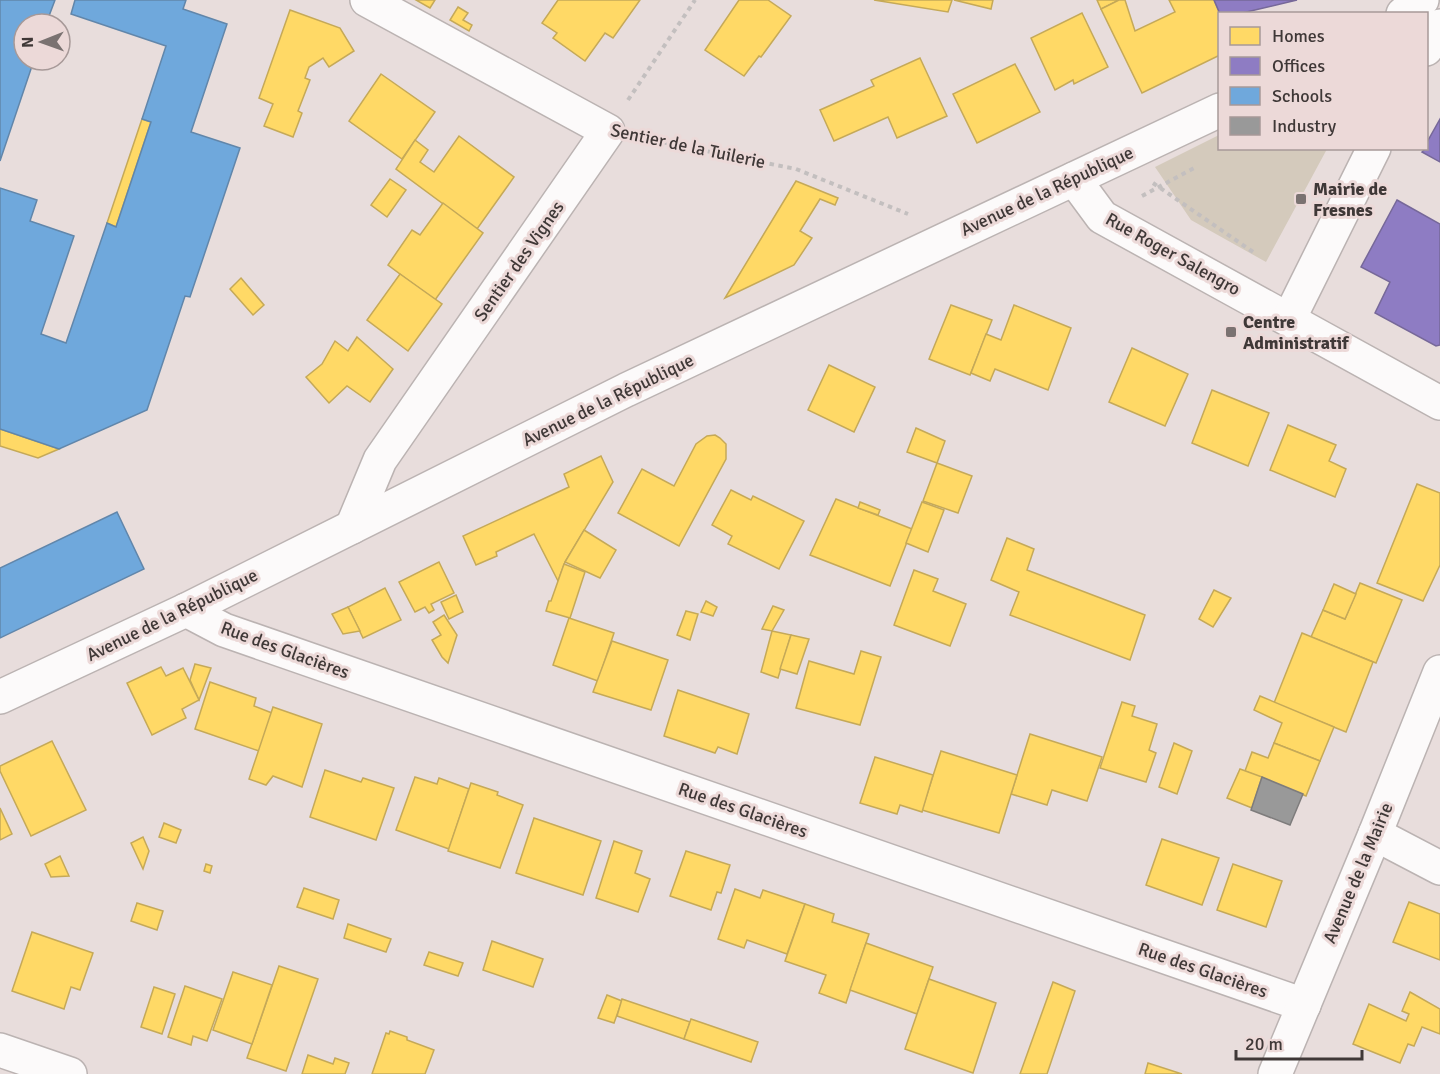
<svg xmlns="http://www.w3.org/2000/svg" width="1440" height="1074" font-family="Signika,sans-serif">
	<style>
		.green { fill: #d4cabc }
		.homes { fill: #ffd966; stroke: #c5a958; stroke-width: 1.5 }
		.offices { fill: #8e7cc3; stroke: #766899; stroke-width: 1.5 }
		.schools { fill: #6fa8dc; stroke: #6186aa; stroke-width: 1.5 }
		.industry { fill: #999; stroke: #7e7c7c; stroke-width: 1.5 }
		.lines { fill: none; stroke-linecap: round; stroke-linejoin: round }
		.minor-casing { stroke: #bbb3b2; stroke-width: 36 }
		.path { stroke: #c3bfbf; stroke-width: 4; stroke-dasharray: 4.5 4.5; stroke-linecap: butt }
		.minor { stroke: #fcfafa; stroke-width: 33 }
		.poi-dot { fill: #7a7271; stroke: #ecd9d8; stroke-width: 2 }
		.labels { text-anchor: middle; stroke-width: 6; stroke-linejoin: round; paint-order: stroke }
		.street-label { font-size: 18px; fill: #3f3837; stroke: #ecd9d8 }
		.poi-label { font-size: 18px; font-weight: bold; fill: #3f3837; stroke: #ecd9d8; text-anchor: start }
	</style>
	<rect width="100%" height="100%" fill="#e8dddc"/>
	<!-- green -->
	<path class="green" d="M 1219,135 L 1220,148 L 1327,149 L 1266,262 L 1191,220 L 1155,167 Z"/>
	<!-- homes -->
	<g class="homes">
		<path d="M 416,0 L 435,0 L 430,8 Z"/>
		<path d="M 558,0 L 640,0 L 613,38 L 605,33 L 585,61 L 553,38 L 557,33 L 542,23 Z"/>
		<path d="M 739,0 L 768,0 L 791,16 L 761,57 L 759,56 L 744,76 L 705,50 Z"/>
		<path d="M 874,0 L 952,0 L 948,12 Z"/>
		<path d="M 954,0 L 993,0 L 991,9 Z"/>
		<path d="M 1097,0 L 1119,0 L 1101,9 Z"/>
		<path d="M 1119,0 L 1125,0 L 1135,31 L 1175,12 L 1169,0 L 1214,0 L 1220,14 L 1220,55 L 1142,93 L 1101,9 Z"/>
		<path d="M 458,7 L 468,13 L 463,20 L 472,25 L 469,31 L 450,20 Z"/>
		<path d="M 290,10 L 340,28 L 354,51 L 329,67 L 323,58 L 309,67 L 305,78 L 310,80 L 298,111 L 302,113 L 293,137 L 264,126 L 273,104 L 259,98 Z"/>
		<path d="M 1082,13 L 1108,67 L 1074,84 L 1073,80 L 1055,90 L 1031,38 Z"/>
		<path d="M 920,58 L 947,116 L 897,138 L 888,117 L 834,141 L 820,110 L 874,86 L 871,80 Z"/>
		<path d="M 1015,64 L 1040,112 L 977,143 L 953,94 Z"/>
		<path d="M 381,74 L 435,112 L 402,159 L 349,121 Z"/>
		<path d="M 142,119 L 151,122 L 116,227 L 107,223 Z"/>
		<path d="M 459,136 L 514,177 L 477,229 L 396,169 L 415,140 L 428,150 L 420,162 L 434,172 Z"/>
		<path d="M 390,179 L 406,190 L 387,217 L 371,205 Z"/>
		<path d="M 796,181 L 838,198 L 835,205 L 820,199 L 800,231 L 812,238 L 794,265 L 725,298 Z"/>
		<path d="M 443,203 L 483,233 L 435,300 L 388,265 L 412,230 L 420,235 Z"/>
		<path d="M 400,274 L 442,304 L 408,351 L 367,320 Z"/>
		<path d="M 241,278 L 264,305 L 253,315 L 230,289 Z"/>
		<path d="M 951,305 L 992,320 L 970,375 L 929,359 Z"/>
		<path d="M 1014,305 L 1071,328 L 1048,390 L 995,369 L 990,381 L 971,373 L 986,334 L 1001,340 Z"/>
		<path d="M 357,337 L 393,369 L 370,402 L 347,386 L 329,403 L 306,377 L 322,364 L 335,341 L 348,351 Z"/>
		<path d="M 1132,348 L 1188,374 L 1165,426 L 1109,402 Z"/>
		<path d="M 829,365 L 875,387 L 854,432 L 808,410 Z"/>
		<path d="M 1212,390 L 1269,413 L 1248,466 L 1192,443 Z"/>
		<path d="M 1288,425 L 1336,445 L 1329,461 L 1346,469 L 1335,497 L 1270,470 Z"/>
		<path d="M 916,428 L 945,441 L 937,463 L 907,452 Z"/>
		<path d="M 0,429 L 59,449 L 38,458 L 0,446 Z"/>
		<path d="M 715,435 L 720,438 L 726,444 L 726,459 L 679,546 L 618,513 L 642,469 L 674,486 L 696,444 L 707,436 Z"/>
		<path d="M 601,456 L 613,482 L 565,562 L 558,581 L 534,534 L 496,552 L 497,556 L 476,565 L 463,536 L 569,487 L 564,474 Z"/>
		<path d="M 937,463 L 972,476 L 958,513 L 923,501 Z"/>
		<path d="M 1417,484 L 1440,493 L 1440,565 L 1423,601 L 1377,583 Z"/>
		<path d="M 731,490 L 751,500 L 753,496 L 804,521 L 779,569 L 728,544 L 732,536 L 712,525 Z"/>
		<path d="M 836,499 L 912,529 L 890,586 L 810,555 Z"/>
		<path d="M 860,502 L 880,510 L 878,515 L 858,508 Z"/>
		<path d="M 922,502 L 944,510 L 928,552 L 906,543 Z"/>
		<path d="M 584,530 L 616,550 L 600,578 L 565,562 Z"/>
		<path d="M 1007,538 L 1034,549 L 1027,570 L 1145,615 L 1130,660 L 1010,615 L 1019,592 L 991,580 Z"/>
		<path d="M 439,562 L 454,593 L 431,604 L 434,610 L 429,613 L 425,607 L 415,612 L 399,582 Z"/>
		<path d="M 564,564 L 585,572 L 570,618 L 546,611 L 549,601 L 551,601 Z"/>
		<path d="M 914,570 L 938,579 L 933,591 L 966,604 L 950,646 L 894,625 Z"/>
		<path d="M 1360,583 L 1402,600 L 1376,663 L 1311,637 L 1323,610 L 1345,619 Z"/>
		<path d="M 1334,584 L 1356,594 L 1345,619 L 1323,610 Z"/>
		<path d="M 385,588 L 401,620 L 363,638 L 348,607 Z"/>
		<path d="M 1214,590 L 1231,598 L 1213,627 L 1199,619 Z"/>
		<path d="M 456,595 L 463,612 L 449,619 L 441,602 Z"/>
		<path d="M 706,601 L 717,607 L 713,616 L 701,612 Z"/>
		<path d="M 773,606 L 784,610 L 772,631 L 762,629 Z"/>
		<path d="M 348,607 L 360,631 L 343,634 L 332,614 Z"/>
		<path d="M 686,611 L 698,614 L 690,640 L 677,635 Z"/>
		<path d="M 444,615 L 457,635 L 448,663 L 442,657 L 432,640 L 441,635 L 433,622 Z"/>
		<path d="M 569,618 L 614,633 L 598,681 L 553,665 Z"/>
		<path d="M 772,631 L 791,635 L 778,678 L 761,672 Z"/>
		<path d="M 1302,633 L 1373,662 L 1346,732 L 1274,703 Z"/>
		<path d="M 791,635 L 809,639 L 797,674 L 780,669 Z"/>
		<path d="M 612,641 L 668,660 L 651,710 L 593,692 Z"/>
		<path d="M 861,651 L 881,657 L 860,725 L 796,708 L 809,661 L 854,674 Z"/>
		<path d="M 195,664 L 211,668 L 199,700 L 190,680 Z"/>
		<path d="M 161,667 L 166,676 L 183,668 L 199,700 L 182,709 L 186,718 L 152,735 L 127,683 Z"/>
		<path d="M 210,682 L 256,698 L 254,706 L 272,713 L 259,751 L 195,729 Z"/>
		<path d="M 678,690 L 749,714 L 737,754 L 718,747 L 715,753 L 664,736 Z"/>
		<path d="M 1260,696 L 1334,727 L 1320,761 L 1274,743 L 1282,723 L 1254,710 Z"/>
		<path d="M 1122,702 L 1135,706 L 1132,716 L 1157,724 L 1149,750 L 1156,753 L 1146,782 L 1100,768 Z"/>
		<path d="M 273,707 L 322,724 L 302,787 L 273,776 L 266,785 L 249,779 Z"/>
		<path d="M 1030,734 L 1102,757 L 1087,801 L 1052,790 L 1047,805 L 1011,794 Z"/>
		<path d="M 52,741 L 86,810 L 31,836 L 0,771 L 0,766 Z"/>
		<path d="M 1174,743 L 1192,751 L 1177,794 L 1159,787 Z"/>
		<path d="M 1274,743 L 1320,761 L 1306,796 L 1245,771 L 1252,752 L 1268,758 Z"/>
		<path d="M 941,751 L 1017,775 L 999,833 L 922,810 Z"/>
		<path d="M 875,757 L 933,775 L 922,812 L 900,805 L 897,814 L 860,803 Z"/>
		<path d="M 1240,769 L 1262,777 L 1252,808 L 1227,798 Z"/>
		<path d="M 325,770 L 361,782 L 363,778 L 394,788 L 376,840 L 310,817 Z"/>
		<path d="M 415,777 L 437,784 L 439,778 L 469,789 L 449,849 L 396,830 Z"/>
		<path d="M 471,783 L 498,792 L 497,795 L 523,805 L 500,868 L 448,851 Z"/>
		<path d="M 0,808 L 12,834 L 0,840 Z"/>
		<path d="M 534,818 L 601,841 L 583,895 L 516,873 Z"/>
		<path d="M 164,823 L 181,830 L 176,843 L 159,837 Z"/>
		<path d="M 143,837 L 149,851 L 143,869 L 131,843 Z"/>
		<path d="M 1162,839 L 1219,858 L 1202,905 L 1146,885 Z"/>
		<path d="M 614,841 L 642,851 L 635,873 L 650,879 L 638,912 L 596,898 Z"/>
		<path d="M 686,851 L 730,865 L 721,893 L 717,892 L 711,910 L 670,896 Z"/>
		<path d="M 60,856 L 69,876 L 51,877 L 45,864 Z"/>
		<path d="M 206,864 L 212,866 L 210,873 L 204,871 Z"/>
		<path d="M 1233,864 L 1282,881 L 1266,927 L 1217,910 Z"/>
		<path d="M 304,888 L 339,900 L 333,919 L 297,907 Z"/>
		<path d="M 735,889 L 760,898 L 763,890 L 805,904 L 787,954 L 747,940 L 744,948 L 718,939 Z"/>
		<path d="M 1409,902 L 1440,914 L 1440,960 L 1393,942 Z"/>
		<path d="M 137,903 L 163,911 L 157,930 L 131,921 Z"/>
		<path d="M 805,904 L 834,914 L 832,922 L 869,934 L 846,1003 L 819,993 L 826,975 L 785,961 Z"/>
		<path d="M 348,924 L 391,939 L 386,952 L 344,938 Z"/>
		<path d="M 32,932 L 93,953 L 80,990 L 71,987 L 64,1009 L 12,991 Z"/>
		<path d="M 492,941 L 543,959 L 533,987 L 483,970 Z"/>
		<path d="M 866,943 L 933,967 L 917,1014 L 850,990 Z"/>
		<path d="M 429,952 L 463,963 L 458,976 L 424,965 Z"/>
		<path d="M 279,966 L 318,979 L 286,1071 L 247,1058 Z"/>
		<path d="M 233,972 L 272,985 L 252,1044 L 213,1030 Z"/>
		<path d="M 929,979 L 996,1003 L 973,1073 L 905,1049 Z"/>
		<path d="M 1053,982 L 1075,991 L 1047,1074 L 1020,1074 Z"/>
		<path d="M 185,986 L 222,999 L 207,1041 L 193,1036 L 191,1045 L 168,1037 Z"/>
		<path d="M 154,987 L 175,994 L 162,1034 L 141,1027 Z"/>
		<path d="M 1410,992 L 1440,1009 L 1440,1034 L 1422,1027 L 1414,1046 L 1408,1044 L 1400,1063 L 1353,1044 L 1369,1004 L 1406,1021 L 1409,1014 L 1402,1011 Z"/>
		<path d="M 607,995 L 622,1001 L 614,1023 L 598,1018 Z"/>
		<path d="M 622,999 L 690,1022 L 684,1039 L 617,1016 Z"/>
		<path d="M 691,1019 L 758,1042 L 751,1062 L 684,1039 Z"/>
		<path d="M 390,1031 L 407,1037 L 407,1040 L 434,1050 L 425,1074 L 372,1074 L 386,1033 L 389,1034 Z"/>
		<path d="M 308,1055 L 333,1064 L 335,1058 L 349,1063 L 345,1074 L 302,1074 Z"/>
		<path d="M 1148,1063 L 1182,1074 L 1145,1074 Z"/>
	</g>
	<!-- offices -->
	<g class="offices">
		<path d="M 1214,0 L 1297,0 L 1238,14 L 1220,14 Z"/>
		<path d="M 1440,119 L 1440,162 L 1422,152 L 1426,148 L 1426,144 Z"/>
		<path d="M 1397,200 L 1440,224 L 1440,345 L 1436,346 L 1375,313 L 1390,282 L 1361,267 Z"/>
	</g>
	<!-- schools -->
	<g class="schools">
		<path d="M 0,0 L 55,0 L 46,24 L 24,24 L 24,60 L 34,60 L 0,161 Z"/>
		<path d="M 75,0 L 186,0 L 183,9 L 227,24 L 191,132 L 240,148 L 190,297 L 185,296 L 147,410 L 59,449 L 0,429 L 0,188 L 37,200 L 30,221 L 74,236 L 41,334 L 66,343 L 107,223 L 116,227 L 151,122 L 142,119 L 166,46 L 71,14 Z"/>
		<path d="M 117,512 L 144,569 L 0,638 L 0,568 Z"/>
	</g>
	<!-- industry -->
	<path class="industry" d="M 1262,777 L 1303,794 L 1290,825 L 1251,810 Z"/>
	<g class="lines">
		<defs>
			<g id="minor">
				<path d="M 1403,14 L 1422,0"/>
				<path d="M 1426,49 L 1440,26"/>
				<path d="M 1074,179 L 1102,217 L 1440,403"/>
				<path d="M 1289,319 L 1374,148"/>
				<path d="M 352,527 L 380,460 L 608,131 L 367,0"/>
				<path d="M 186,610 L 224,630 L 1304,1005"/>
				<path d="M 0,697 L 186,610 L 626,390 L 1220,110"/>
				<path d="M 1375,834 L 1440,868"/>
				<path d="M 0,1050 L 70,1074"/>
				<path d="M 1275,1074 L 1375,834 L 1440,672"/>
			</g>
		</defs>
		<!-- minor casing -->
		<use href="#minor" class="minor-casing"/>
		<!-- path -->
		<g class="path">
			<path d="M 628,100 L 695,0"/>
			<path d="M 646,139 L 796,169 L 908,214"/>
			<path d="M 1153,183 L 1256,254"/>
			<path d="M 1142,196 L 1194,168"/>
		</g>
		<!-- minor -->
		<use href="#minor" class="minor"/>
	</g>
	<!-- markers -->
	<g class="poi-dot">
		<rect x="1295" y="193" width="12" height="12" rx="3"/>
		<rect x="1225" y="326" width="12" height="12" rx="3"/>
	</g>
	<g class="labels">
		<!-- street labels -->
		<g class="street-label">
			<text transform="translate(688 146) rotate(12)" y="6">Sentier de la Tuilerie</text>
			<text transform="translate(1047 191) rotate(-25)" y="6">Avenue de la République</text>
			<text transform="translate(1173 254) rotate(29)" y="6">Rue Roger Salengro</text>
			<text transform="translate(519 261) rotate(-55)" y="6">Sentier des Vignes</text>
			<text transform="translate(608 400) rotate(-26)" y="6">Avenue de la République</text>
			<text transform="translate(172 615) rotate(-26)" y="6">Avenue de la République</text>
			<text transform="translate(285 650) rotate(20)" y="6">Rue des Glacières</text>
			<text transform="translate(743 810) rotate(19)" y="6">Rue des Glacières</text>
			<text transform="translate(1358 873) rotate(-67)" y="6">Avenue de la Mairie</text>
			<text transform="translate(1203 970) rotate(19)" y="6">Rue des Glacières</text>
		</g>
		<!-- poi labels -->
		<g class="poi-label">
			<text x="1313" y="195">Mairie de<tspan x="1313" dy="21">Fresnes</tspan></text>
			<text x="1243" y="328">Centre<tspan x="1243" dy="21">Administratif</tspan></text>
		</g>
	</g>
	<!-- legend -->
	<rect x="1218" y="12" width="210" height="138" fill="#ecd9d8" stroke="#a79998" stroke-width="1.5"/>
	<rect x="1230" y="27" width="30" height="18" fill="#ffd966" stroke="#a79998" stroke-width="1.5"/>
	<text x="1272" y="42" font-size="18" fill="#3f3837">Homes</text>
	<rect x="1230" y="57" width="30" height="18" fill="#8e7cc3" stroke="#a79998" stroke-width="1.5"/>
	<text x="1272" y="72" font-size="18" fill="#3f3837">Offices</text>
	<rect x="1230" y="87" width="30" height="18" fill="#6fa8dc" stroke="#a79998" stroke-width="1.5"/>
	<text x="1272" y="102" font-size="18" fill="#3f3837">Schools</text>
	<rect x="1230" y="117" width="30" height="18" fill="#999999" stroke="#a79998" stroke-width="1.5"/>
	<text x="1272" y="132" font-size="18" fill="#3f3837">Industry</text>
	<!-- north arrow -->
	<g transform="translate(42 42) rotate(269)"><circle r="28" fill="#ecd9d8" stroke="#a79998" stroke-width="1.5"/>
	<path d="M0-4.5L10 22L0 15L-10 22Z" fill="#7a7271"/>
	<text y="-9" font-size="16" font-weight="bold" text-anchor="middle" fill="#3f3837">N</text>
	</g>
	<!-- scale -->
	<path d="M1236 1050v9h126v-9" fill="none" stroke="#3f3837" stroke-width="3"/>
	<text x="1245" y="1050" font-size="18" fill="#3f3837" stroke="#ecd9d8" stroke-width="4.5" paint-order="stroke">20 m</text>
</svg>
